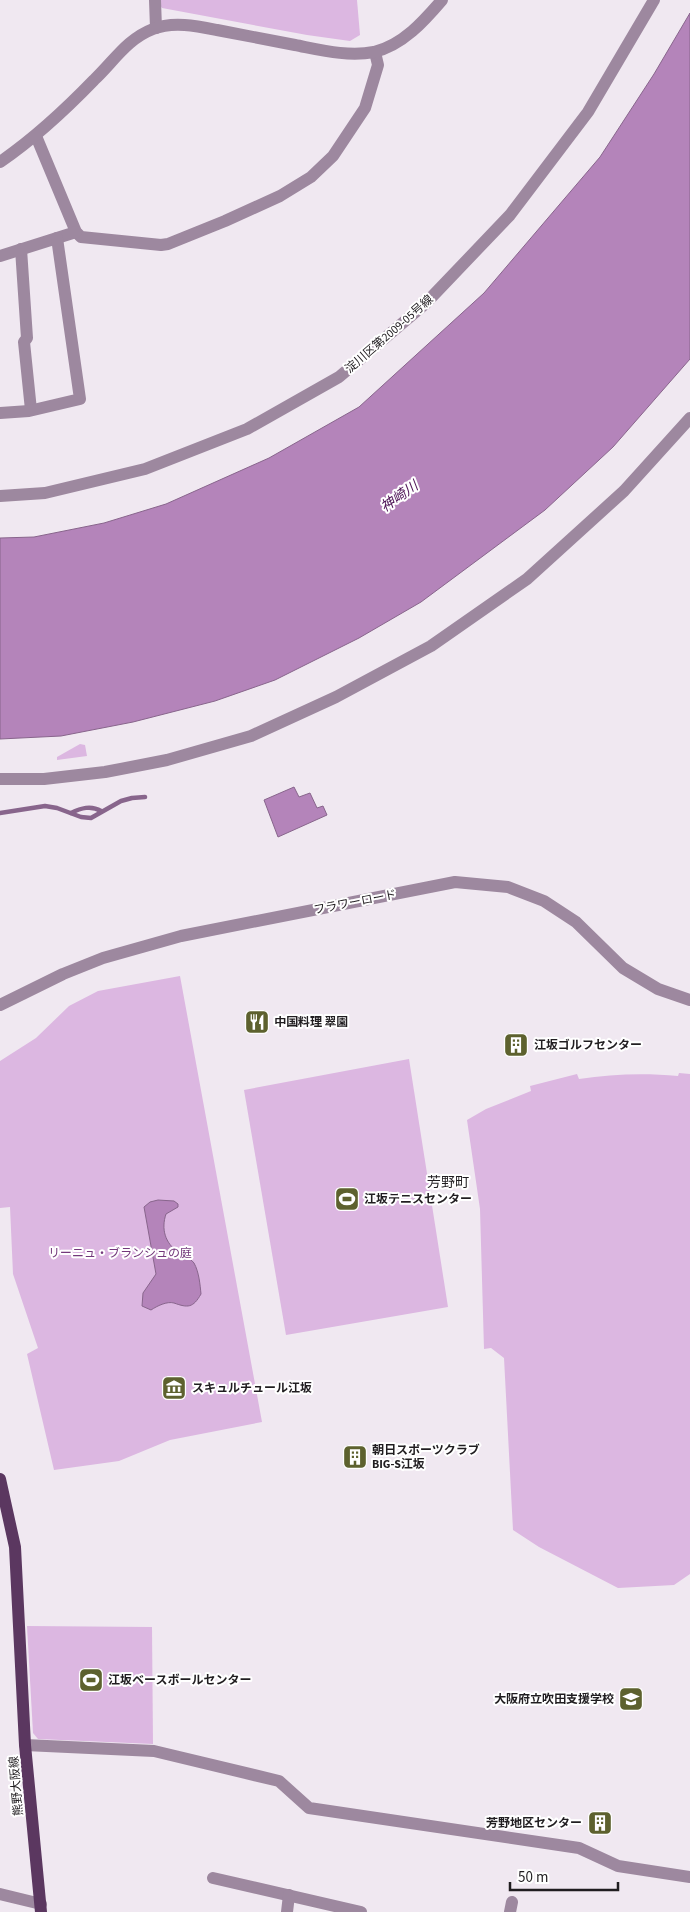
<svg xmlns="http://www.w3.org/2000/svg" width="690" height="1912" font-family="'Source Sans 3','Noto Sans JP',sans-serif">
	<style>
		.green { fill: #dcb7e1 }
		.water { fill: #b484ba; stroke: #88658c }
		.lines { fill: none; stroke-linecap: round; stroke-linejoin: round }
		.stream { stroke: #88658c; stroke-width: 4.5 }
		.minor { stroke: #9d889f; stroke-width: 12 }
		.major { stroke: #5b3760; stroke-width: 12 }
		.labels { text-anchor: middle; stroke-width: 4; stroke-linejoin: round; paint-order: stroke }
		.street-label { font-size: 12px; fill: #201d20; stroke: #fff }
		.poi-label { font-size: 12px; font-weight: bold; fill: #201d20; stroke: #fff; text-anchor: start }
		.park-label { font-size: 12px; fill: #73387b; stroke: #fff }
		.water-label { font-size: 14px; font-style: italic; fill: #4e1356; stroke: #fff }
		.neighbourhood-label { font-size: 14px; fill: #201d20; stroke: #fff }
	</style>
	<rect width="100%" height="100%" fill="#f0e8f1"/>
	<!-- green -->
	<g class="green">
		<path d="M 160,0 L 357,0 L 360,35 L 350,41 L 307,35 L 162,8 L 160,5 Z"/>
		<path d="M 80,744 L 85,745 L 87,756 L 57,760 L 57,757 Z"/>
		<path d="M 180,976 L 262,1422 L 170,1440 L 119,1461 L 54,1470 L 27,1354 L 38,1348 L 13,1274 L 10,1207 L 0,1208 L 0,1061 L 36,1038 L 69,1006 L 98,991 Z"/>
		<path d="M 409,1059 L 448,1307 L 286,1335 L 244,1090 Z"/>
		<path d="M 679,1073 L 690,1074 L 690,1574 L 674,1585 L 618,1588 L 539,1547 L 513,1530 L 504,1358 L 491,1348 L 484,1349 L 480,1209 L 467,1120 L 486,1109 L 531,1091 L 530,1086 L 577,1074 L 579,1079 C 612,1074 645,1073 678,1076 Z"/>
		<path d="M 27,1626 L 152,1627 L 153,1744 L 38,1739 L 33,1733 Z"/>
	</g>
	<!-- water -->
	<g class="water">
		<path d="M 690,13 L 690,359 L 613,447 L 545,510 L 421,602 L 359,638 L 275,680 L 215,701 L 133,722 L 61,736 L 0,739 L 0,538 L 34,537 L 104,523 L 166,504 L 269,458 L 359,407 L 484,293 L 600,157 L 654,74 Z"/>
		<path d="M 294,787 L 299,797 L 310,793 L 317,808 L 323,806 L 327,815 L 278,837 L 264,800 Z"/>
		<path d="M 158,1200 L 174,1201 L 178,1204 L 178,1207 L 166,1214 C 161,1229 165,1243 178,1252 C 184,1256 189,1257 194,1263 C 199,1272 200,1284 201,1294 C 193,1308 188,1308 174,1303 C 167,1301 157,1306 151,1310 L 142,1306 L 143,1293 L 156,1274 L 144,1207 L 150,1202 Z"/>
	</g>
	<g class="lines">
		<!-- stream -->
		<g class="stream">
			<path d="M 0,813 L 45,806 L 57,808 L 81,817 L 91,818 L 121,801 L 132,798 L 145,797"/>
			<path d="M 71,813 C 81,808 91,805 101,811"/>
		</g>
		<!-- minor -->
		<g class="minor">
			<path d="M 155,0 L 156,28"/>
			<path d="M 36,136 L 76,232 L 81,237 L 161,245 L 168,244 L 225,221 L 280,196 L 311,177 L 333,156 L 365,108 L 378,65 L 375,52"/>
			<path d="M 0,162 C 35,138 65,110 94,80 C 114,61 127,39 153,29 C 173,21 197,26 217,30 C 243,35 269,40 295,45 C 321,50 348,57 374,52 C 403,45 424,21 442,0"/>
			<path d="M 21,249 L 27,338 L 24,342 L 31,410"/>
			<path d="M 0,256 L 76,232"/>
			<path d="M 0,413 L 29,411 L 80,399 L 57,238"/>
			<path d="M 0,496 L 45,493 L 145,469 L 247,429 L 339,377 L 425,304 L 510,215 L 588,112 L 654,0"/>
			<path d="M 0,779 L 44,779 L 105,772 L 167,760 L 251,736 L 336,697 L 431,646 L 527,579 L 624,491 L 690,418"/>
			<path d="M 0,1005 L 63,974 L 103,958 L 181,936 L 455,882 L 508,887 L 544,901 L 576,922 L 623,968 L 658,989 L 690,1000"/>
			<path d="M 25,1745 L 154,1751 L 279,1781 L 309,1808 L 579,1848 L 618,1866 L 690,1877"/>
			<path d="M 213,1878 L 361,1912"/>
			<path d="M 0,1894 L 41,1904"/>
			<path d="M 287,1912 L 289,1895"/>
			<path d="M 510,1912 L 512,1902"/>
		</g>
		<!-- major -->
		<path class="major" d="M 0,1479 L 15,1547 L 25,1745 L 41,1912"/>
	</g>
	<!-- icons -->
	<defs>
		<symbol id="restaurant-square" viewBox="-11 -11 22 22"><rect x="-9" y="-9" width="18" height="18" rx="4" fill="#5d612e" stroke="#fff"/><path d="M-5-6h1v4h1v-4h1v4h1v-4h1v5L-1.5 .5V6h-2V.5L-5-1ZM5-6V6H3V1.5H1.5Q1.5-4 5-6Z" fill="#fff"/></symbol>
		<symbol id="building-square" viewBox="-11 -11 22 22"><rect x="-9" y="-9" width="18" height="18" rx="4" fill="#5d612e" stroke="#fff"/><path d="M-4-6H4V6H1V3H-1V6H-4ZM-2.5-4.3h1.7v1.8h-1.7ZM.8-4.3h1.7v1.8H.8ZM-2.5-1h1.7V.8h-1.7ZM.8-1h1.7V.8H.8Z" fill="#fff"/></symbol>
		<symbol id="stadium-square" viewBox="-11 -11 22 22"><rect x="-9" y="-9" width="18" height="18" rx="4" fill="#5d612e" stroke="#fff"/><path d="M0-5a6.5 5 0 1 0 0 10a6.5 5 0 1 0 0-10ZM-3.5-1.8h7v3.6h-7Z" fill="#fff"/></symbol>
		<symbol id="museum-square" viewBox="-11 -11 22 22"><rect x="-9" y="-9" width="18" height="18" rx="4" fill="#5d612e" stroke="#fff"/><path d="M0-6L6-3V-2H-6V-3ZM-5-1h2V3h-2ZM-1-1h2V3h-2ZM3-1h2V3H3ZM-6 4H6V6H-6Z" fill="#fff"/></symbol>
		<symbol id="school-square" viewBox="-11 -11 22 22"><rect x="-9" y="-9" width="18" height="18" rx="4" fill="#5d612e" stroke="#fff"/><path d="M0-5L7-2L0 1L-7-2ZM-4 1L0 2.5L4 1V4Q0 6-4 4Z" fill="#fff"/></symbol>
	</defs>
	<g fill-rule="evenodd">
		<use href="#restaurant-square" x="243" y="1008" width="28" height="28"/>
		<use href="#building-square" x="502" y="1031" width="28" height="28"/>
		<use href="#stadium-square" x="333" y="1185" width="28" height="28"/>
		<use href="#museum-square" x="160" y="1374" width="28" height="28"/>
		<use href="#building-square" x="341" y="1443" width="28" height="28"/>
		<use href="#stadium-square" x="77" y="1666" width="28" height="28"/>
		<use href="#school-square" x="617" y="1685" width="28" height="28"/>
		<use href="#building-square" x="586" y="1809" width="28" height="28"/>
	</g>
	<g class="labels">
		<!-- street labels -->
		<g class="street-label">
			<text transform="translate(389 334) rotate(-41)" y="4">淀川区第2009-05号線</text>
			<text transform="translate(355 902) rotate(-11)" y="4">フラワーロード</text>
			<text transform="translate(16 1786) rotate(-95)" y="4">熊野大阪線</text>
		</g>
		<!-- poi labels -->
		<g class="poi-label">
			<text x="274" y="1026">中国料理 翠園</text>
			<text x="534" y="1049">江坂ゴルフセンター</text>
			<text x="364" y="1203">江坂テニスセンター</text>
			<text x="192" y="1392">スキュルチュール江坂</text>
			<text x="372" y="1454">朝日スポーツクラブ<tspan x="372" dy="14">BIG-S江坂</tspan></text>
			<text x="108" y="1684">江坂ベースボールセンター</text>
			<text x="614" y="1703" text-anchor="end">大阪府立吹田支援学校</text>
			<text x="582" y="1827" text-anchor="end">芳野地区センター</text>
		</g>
		<!-- park labels -->
		<g class="park-label">
			<text x="120" y="1257">リーニュ・ブランシュの庭</text>
		</g>
		<!-- water labels -->
		<g class="water-label">
			<text transform="translate(399 496) rotate(-35)" y="5">神崎川</text>
		</g>
		<!-- neighbourhood labels -->
		<g class="neighbourhood-label">
			<text x="448" y="1187">芳野町</text>
		</g>
	</g>
	<!-- scale -->
	<path d="M510 1882v8h108v-8" fill="none" stroke="#201d20" stroke-width="2.5"/>
	<text x="518" y="1882" font-size="15" fill="#201d20" stroke="#ffffff" stroke-width="4" paint-order="stroke">50 m</text>
</svg>
